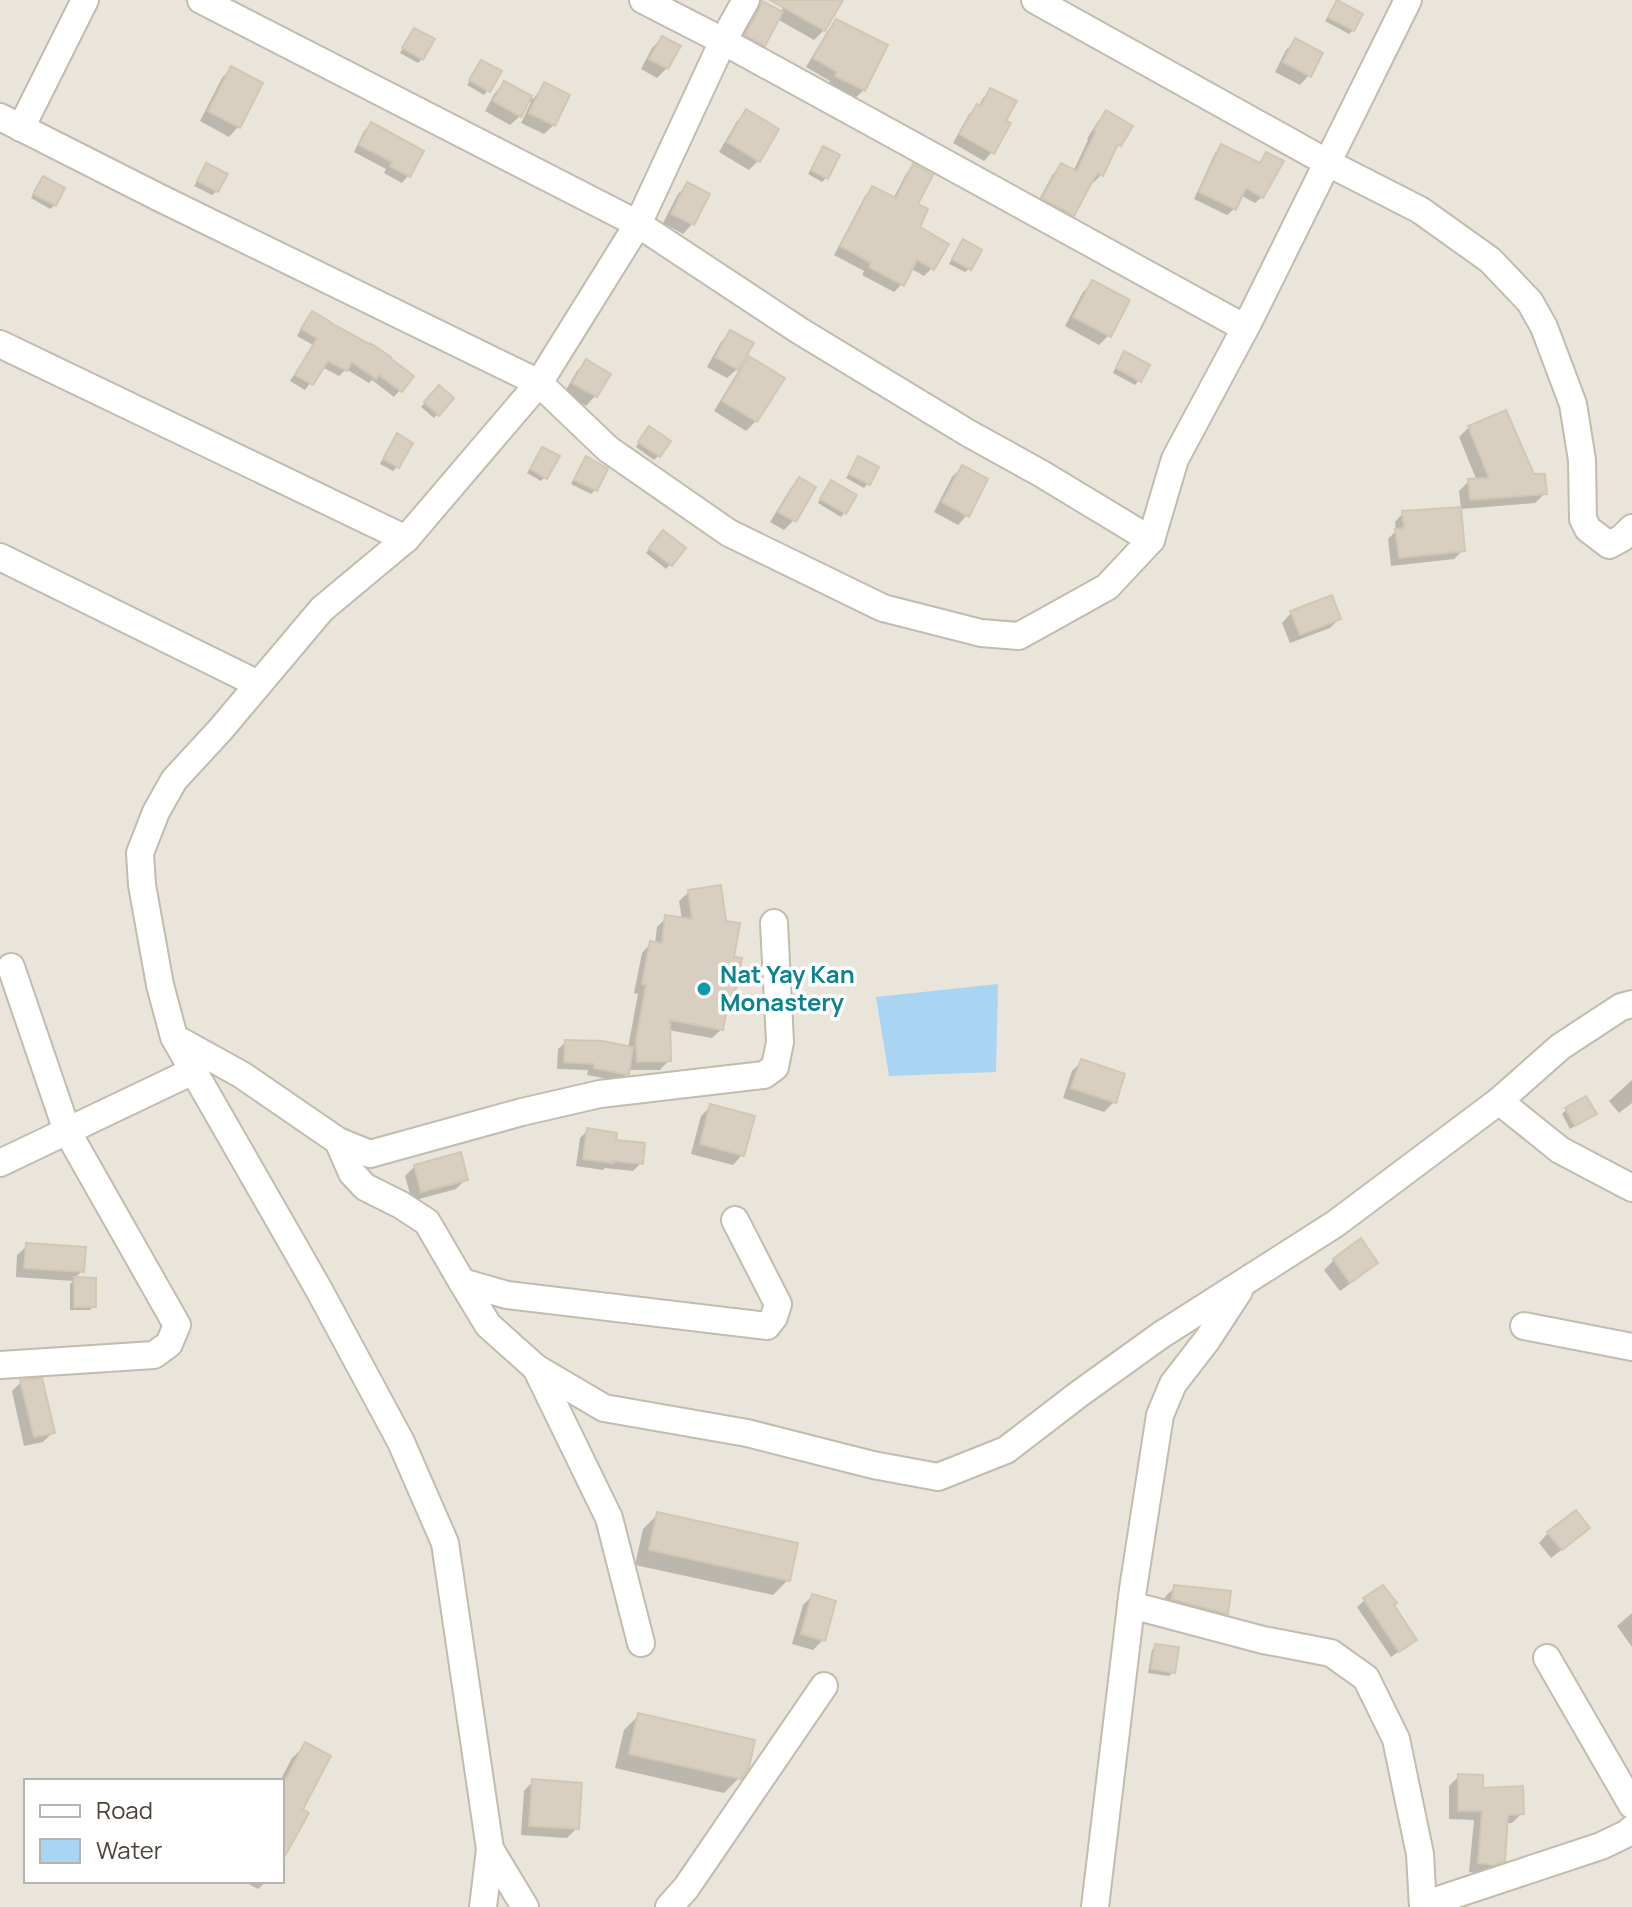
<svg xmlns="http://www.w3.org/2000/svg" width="1632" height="1907" font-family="Manrope,sans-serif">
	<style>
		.residential { fill: #eae5da; fill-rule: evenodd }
		.water { fill: #a9d4f2 }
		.shadow { fill: #0003 }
		.building { fill: #d8cfc1; stroke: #d3c7b4; stroke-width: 2 }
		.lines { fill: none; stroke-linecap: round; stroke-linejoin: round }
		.minor-casing { stroke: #c2bbae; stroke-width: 30 }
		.minor { stroke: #fff; stroke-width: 26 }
		.culture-dot { fill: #0f9aa8; stroke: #fff; stroke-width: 3 }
		.labels { text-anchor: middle; stroke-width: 7; stroke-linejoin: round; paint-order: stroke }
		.culture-label { font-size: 24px; font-weight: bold; fill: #0d838f; stroke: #fff; text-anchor: start }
	</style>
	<rect width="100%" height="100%" fill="#f6f3ec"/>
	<!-- residential -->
	<path class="residential" d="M 0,0 L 1632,0 L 1632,1907 L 0,1907 ZM 26,1781 L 282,1781 L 282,1881 L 26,1881 Z"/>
	<!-- water -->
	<path class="water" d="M 998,984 L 996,1072 L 889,1076 L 876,997 Z"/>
	<!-- shadow -->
	<g class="shadow">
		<path d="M 788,0 L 827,0 L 824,30 L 814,40 L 777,19 L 764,45 L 754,54 L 737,45 L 753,13 L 762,3 L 780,13 Z"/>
		<path d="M 1337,3 L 1353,30 L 1349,34 L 1325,21 Z"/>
		<path d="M 837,22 L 864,90 L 855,98 L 828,85 L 830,81 L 806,67 L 828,30 Z"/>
		<path d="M 414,30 L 422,59 L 418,63 L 400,53 Z"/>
		<path d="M 662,38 L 667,68 L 657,78 L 641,69 L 652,48 Z"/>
		<path d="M 1296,40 L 1309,75 L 1300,85 L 1275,72 L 1286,50 Z"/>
		<path d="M 481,62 L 488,90 L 484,95 L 467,85 Z"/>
		<path d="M 231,69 L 260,84 L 238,127 L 229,137 L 200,121 L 222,78 Z"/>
		<path d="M 504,83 L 533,99 L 544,85 L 554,125 L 544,134 L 521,123 L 531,102 L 528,101 L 520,116 L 510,125 L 485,111 L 495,93 Z"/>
		<path d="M 991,90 L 992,152 L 984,161 L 953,143 L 969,114 L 978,107 L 983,98 Z"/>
		<path d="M 747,112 L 758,161 L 749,170 L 719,152 L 737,121 Z"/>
		<path d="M 1106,112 L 1119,145 L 1113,151 L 1101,175 L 1093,183 L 1090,182 L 1073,215 L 1064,223 L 1035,207 L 1053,174 L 1061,165 L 1073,172 L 1088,140 L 1087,139 L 1098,121 Z"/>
		<path d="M 371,124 L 408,176 L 402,183 L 384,173 L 386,169 L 354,152 L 364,131 Z"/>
		<path d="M 1221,147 L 1258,164 L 1267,154 L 1262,197 L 1255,203 L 1240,195 L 1234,209 L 1227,215 L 1194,199 L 1215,153 Z"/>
		<path d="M 824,148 L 826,178 L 822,182 L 808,174 Z"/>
		<path d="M 207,165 L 217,191 L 212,195 L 194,186 Z"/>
		<path d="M 914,166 L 917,227 L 932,268 L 924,276 L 910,268 L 902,284 L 894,292 L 862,275 L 864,271 L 834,255 L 865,196 L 873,188 L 893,199 L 906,174 Z"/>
		<path d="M 43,178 L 55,205 L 50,209 L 31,198 Z"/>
		<path d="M 687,185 L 692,224 L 683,234 L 663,223 L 678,194 Z"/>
		<path d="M 963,242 L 970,268 L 965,272 L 949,264 Z"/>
		<path d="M 1093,283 L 1109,335 L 1099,345 L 1065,326 L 1083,292 Z"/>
		<path d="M 312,313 L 411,377 L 394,397 L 372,380 L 369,383 L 346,369 L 339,376 L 322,367 L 305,390 L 290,381 L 313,345 L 297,336 L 306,320 Z"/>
		<path d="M 731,332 L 737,369 L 727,378 L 707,367 L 721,342 Z"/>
		<path d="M 1124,354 L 1139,380 L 1135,385 L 1113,373 L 1120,358 Z"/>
		<path d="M 749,358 L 756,421 L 746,431 L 714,411 L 740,368 Z"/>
		<path d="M 586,362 L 595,396 L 586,406 L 564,393 L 577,371 Z"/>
		<path d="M 439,387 L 451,399 L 434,418 L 421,407 Z"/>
		<path d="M 1469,427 L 1532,477 L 1545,493 L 1535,503 L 1461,509 L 1459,491 L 1469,481 L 1477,481 L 1459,437 Z"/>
		<path d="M 646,432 L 658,456 L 654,460 L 636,447 Z"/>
		<path d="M 393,440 L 397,467 L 393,471 L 380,464 Z"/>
		<path d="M 543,449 L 545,477 L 541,481 L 527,473 Z"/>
		<path d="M 586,458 L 595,490 L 591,494 L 571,484 L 582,462 Z"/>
		<path d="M 858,459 L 868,483 L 864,488 L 846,478 Z"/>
		<path d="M 962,467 L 967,515 L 958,525 L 934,512 L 952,477 Z"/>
		<path d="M 799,479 L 794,520 L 784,530 L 770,522 L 790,489 Z"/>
		<path d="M 827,487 L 845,512 L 841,517 L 818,503 Z"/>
		<path d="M 1403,513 L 1463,550 L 1454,559 L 1391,566 L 1388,539 L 1396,531 L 1395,522 Z"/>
		<path d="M 659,536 L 684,548 L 666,569 L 646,553 Z"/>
		<path d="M 1291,613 L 1339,619 L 1330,628 L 1290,643 L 1282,623 Z"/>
		<path d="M 689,892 L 731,958 L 731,1002 L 725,1008 L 722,1029 L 712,1038 L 668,1030 L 669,1060 L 660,1070 L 627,1070 L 627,1074 L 619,1081 L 587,1075 L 588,1070 L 557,1069 L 558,1049 L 566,1042 L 628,1048 L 638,994 L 634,993 L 642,953 L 651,943 L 655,944 L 657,927 L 666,918 L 682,919 L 679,901 Z"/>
		<path d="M 1082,1061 L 1114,1102 L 1104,1112 L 1063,1098 L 1072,1071 Z"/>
		<path d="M 1632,1080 L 1632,1103 L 1619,1113 L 1609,1101 Z"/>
		<path d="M 711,1106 L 742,1155 L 733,1165 L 691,1154 L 701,1116 Z"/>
		<path d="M 1566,1110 L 1594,1114 L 1570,1129 L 1562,1114 Z"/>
		<path d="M 588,1130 L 641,1163 L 633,1171 L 605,1168 L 603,1170 L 576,1166 L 580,1138 Z"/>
		<path d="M 415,1166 L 466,1179 L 456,1189 L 412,1201 L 405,1176 Z"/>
		<path d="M 27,1246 L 82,1271 L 74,1279 L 94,1306 L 90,1310 L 70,1310 L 70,1284 L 73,1281 L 16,1277 L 17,1255 Z"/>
		<path d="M 1334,1260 L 1376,1263 L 1366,1272 L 1340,1291 L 1324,1270 Z"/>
		<path d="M 21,1382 L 53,1432 L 43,1442 L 24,1446 L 12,1391 Z"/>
		<path d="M 658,1514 L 788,1580 L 773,1595 L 635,1565 L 643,1529 Z"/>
		<path d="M 1548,1533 L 1578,1537 L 1551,1558 L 1539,1543 Z"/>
		<path d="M 1175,1587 L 1227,1613 L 1217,1623 L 1164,1609 L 1165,1597 Z"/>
		<path d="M 812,1596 L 823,1640 L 813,1650 L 792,1644 L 803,1605 Z"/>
		<path d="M 1365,1600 L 1392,1605 L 1415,1640 L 1391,1657 L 1357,1607 Z"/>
		<path d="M 1632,1613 L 1632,1647 L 1617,1626 Z"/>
		<path d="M 1156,1646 L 1173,1672 L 1169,1676 L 1148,1673 L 1152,1650 Z"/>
		<path d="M 639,1715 L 739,1778 L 724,1793 L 615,1768 L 624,1730 Z"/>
		<path d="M 306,1745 L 300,1810 L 282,1857 L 282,1781 L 280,1781 L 292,1758 Z"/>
		<path d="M 1459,1776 L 1522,1813 L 1512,1823 L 1506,1823 L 1503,1860 L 1493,1870 L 1483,1874 L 1469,1872 L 1474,1820 L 1449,1819 L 1449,1786 Z"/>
		<path d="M 533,1781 L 577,1828 L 567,1838 L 521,1835 L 524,1791 Z"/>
		<path d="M 243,1881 L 267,1881 L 258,1889 Z"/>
	</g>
	<!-- building -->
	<g class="building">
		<path d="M 770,0 L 843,0 L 825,31 Z"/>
		<path d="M 1337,0 L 1363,14 L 1354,31 L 1328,17 Z"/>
		<path d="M 762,1 L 783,12 L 765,46 L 745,35 L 760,8 Z"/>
		<path d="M 836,19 L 888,45 L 865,91 L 835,76 L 837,72 L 813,58 Z"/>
		<path d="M 414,28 L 435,39 L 423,60 L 402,48 Z"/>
		<path d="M 662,36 L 681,46 L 668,69 L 649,59 Z"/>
		<path d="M 1295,38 L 1323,53 L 1311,77 L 1283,62 Z"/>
		<path d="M 481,60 L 502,71 L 490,92 L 469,80 Z"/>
		<path d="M 231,66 L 263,83 L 240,128 L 208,111 Z"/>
		<path d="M 504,81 L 532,96 L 521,117 L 493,101 Z"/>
		<path d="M 544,82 L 570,95 L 555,126 L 529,113 Z"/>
		<path d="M 990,88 L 1017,101 L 1006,121 L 1011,123 L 994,154 L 959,134 L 977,104 L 981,106 Z"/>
		<path d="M 746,109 L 779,129 L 760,162 L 727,142 Z"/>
		<path d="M 1106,110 L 1133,126 L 1121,146 L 1118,144 L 1103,176 L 1097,173 L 1074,216 L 1042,198 L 1061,163 L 1077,171 L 1096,131 L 1094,130 Z"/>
		<path d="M 371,122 L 424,151 L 410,177 L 390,166 L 392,162 L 359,145 Z"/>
		<path d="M 1221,144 L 1260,163 L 1266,152 L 1284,161 L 1263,198 L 1246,188 L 1236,210 L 1199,192 Z"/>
		<path d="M 823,146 L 840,155 L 828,179 L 811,170 Z"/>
		<path d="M 206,163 L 228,174 L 218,192 L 197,181 Z"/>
		<path d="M 913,164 L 933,175 L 918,204 L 928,209 L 920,227 L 949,244 L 934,270 L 917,260 L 904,286 L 869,267 L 871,263 L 840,246 L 872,186 L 896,198 Z"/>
		<path d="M 43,176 L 65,188 L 56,206 L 33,194 Z"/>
		<path d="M 687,182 L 710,194 L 694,225 L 671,214 Z"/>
		<path d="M 963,239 L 982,250 L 971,270 L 952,259 Z"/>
		<path d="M 1092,280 L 1130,300 L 1111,337 L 1073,317 Z"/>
		<path d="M 312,311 L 329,321 L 329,322 L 369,344 L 370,343 L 391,357 L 390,358 L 414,376 L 402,392 L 379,375 L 376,379 L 352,362 L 347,371 L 328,361 L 313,385 L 295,375 L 317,338 L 301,329 Z"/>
		<path d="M 730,330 L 754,343 L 738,370 L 715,357 Z"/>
		<path d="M 1124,351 L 1150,365 L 1141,382 L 1116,368 Z"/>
		<path d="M 749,356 L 785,378 L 757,422 L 722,401 Z"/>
		<path d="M 586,359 L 611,374 L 597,397 L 572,383 Z"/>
		<path d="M 439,385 L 454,398 L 439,416 L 424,402 Z"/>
		<path d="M 1506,410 L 1534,474 L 1545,474 L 1547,494 L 1470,500 L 1468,479 L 1489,478 L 1468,426 Z"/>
		<path d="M 649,426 L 671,441 L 660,457 L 638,442 Z"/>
		<path d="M 397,433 L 413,443 L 399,468 L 383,459 Z"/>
		<path d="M 542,447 L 560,456 L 547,479 L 530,469 Z"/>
		<path d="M 586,456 L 608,469 L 597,491 L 574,480 Z"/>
		<path d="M 858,456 L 879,467 L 870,485 L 849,474 Z"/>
		<path d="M 962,465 L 988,479 L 969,517 L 942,502 Z"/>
		<path d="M 799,477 L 816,487 L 796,522 L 778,512 Z"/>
		<path d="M 831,480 L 857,495 L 846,514 L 820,499 Z"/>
		<path d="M 1461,507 L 1465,551 L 1399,558 L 1395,529 L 1404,528 L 1402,511 Z"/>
		<path d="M 663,530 L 686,548 L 672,566 L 649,548 Z"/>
		<path d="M 1332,595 L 1341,619 L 1300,635 L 1290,611 Z"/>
		<path d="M 721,885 L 726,921 L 740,923 L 734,957 L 742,958 L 733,1003 L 728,1002 L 723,1030 L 670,1020 L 671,1061 L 637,1062 L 636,1040 L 646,985 L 642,984 L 650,941 L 662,943 L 665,915 L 692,919 L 688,890 Z"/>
		<path d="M 565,1040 L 603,1041 L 633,1047 L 629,1075 L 594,1068 L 594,1064 L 564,1062 Z"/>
		<path d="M 1081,1059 L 1125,1074 L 1116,1103 L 1071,1088 Z"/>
		<path d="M 1586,1096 L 1597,1114 L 1575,1126 L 1565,1108 Z"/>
		<path d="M 710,1104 L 755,1116 L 744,1156 L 700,1144 Z"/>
		<path d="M 587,1128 L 617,1133 L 616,1140 L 645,1143 L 643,1164 L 613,1161 L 613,1163 L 583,1159 Z"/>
		<path d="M 461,1152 L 468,1180 L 421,1192 L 414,1165 Z"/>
		<path d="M 1361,1238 L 1378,1263 L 1350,1283 L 1333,1259 Z"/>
		<path d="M 26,1243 L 86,1247 L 84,1272 L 24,1268 Z"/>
		<path d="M 74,1277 L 96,1278 L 96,1307 L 74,1307 Z"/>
		<path d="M 42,1378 L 55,1433 L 34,1437 L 20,1380 Z"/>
		<path d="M 1576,1510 L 1590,1528 L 1562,1550 L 1547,1532 Z"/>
		<path d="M 657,1512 L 798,1543 L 790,1581 L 649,1550 Z"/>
		<path d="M 1174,1585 L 1231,1591 L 1228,1614 L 1172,1599 Z"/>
		<path d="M 1383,1585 L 1397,1603 L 1394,1605 L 1417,1640 L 1399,1652 L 1363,1598 Z"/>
		<path d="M 812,1594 L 836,1601 L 825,1641 L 801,1634 Z"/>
		<path d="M 1155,1644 L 1179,1647 L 1175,1673 L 1151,1669 Z"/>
		<path d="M 638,1713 L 755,1740 L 749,1767 L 741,1779 L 629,1754 Z"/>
		<path d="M 305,1742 L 331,1756 L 303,1809 L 309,1813 L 282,1861 L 282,1779 L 286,1779 Z"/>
		<path d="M 1458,1774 L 1483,1775 L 1483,1788 L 1523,1786 L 1524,1814 L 1508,1815 L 1505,1861 L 1494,1865 L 1478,1863 L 1482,1811 L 1458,1811 Z"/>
		<path d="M 532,1779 L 582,1783 L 579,1829 L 529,1826 Z"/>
	</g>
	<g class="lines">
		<defs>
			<g id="minor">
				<path d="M 201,0 L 638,224 L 800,331 L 968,433 L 1042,474 L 1151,540"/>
				<path d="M 643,0 L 723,41 L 1245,328"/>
				<path d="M 1035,0 L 1328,163 L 1420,210 L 1490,260 L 1530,302 L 1544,327 L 1573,404 L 1582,460 L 1583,519 L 1588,529 L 1609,545 L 1622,538 L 1632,528"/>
				<path d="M 0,117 L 158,197 L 539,383 L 608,449 L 729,533 L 883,608 L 981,633 L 1019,636 L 1107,587 L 1151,540 L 1175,459 L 1249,321 L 1408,0"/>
				<path d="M 21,128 L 85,0"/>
				<path d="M 0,344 L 406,539"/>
				<path d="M 0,557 L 258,684"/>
				<path d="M 177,1039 L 242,1075 L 338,1141 L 370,1154 L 522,1112 L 600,1094 L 764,1075 L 775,1067 L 780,1042 L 774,923"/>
				<path d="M 1499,1101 L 1560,1150 L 1632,1188"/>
				<path d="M 338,1141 L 352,1173 L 365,1187 L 401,1205 L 427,1222 L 462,1282 L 507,1295 L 767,1326 L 774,1317 L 778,1304 L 735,1220"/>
				<path d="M 0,1163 L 193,1071"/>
				<path d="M 462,1282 L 488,1325 L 536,1368 L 604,1408 L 747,1433 L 873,1465 L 938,1477 L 1006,1450 L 1079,1394 L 1161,1335 L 1335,1224 L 1499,1101 L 1560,1047 L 1621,1007 L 1632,1004"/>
				<path d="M 1524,1326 L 1632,1347"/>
				<path d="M 0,1365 L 154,1355 L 169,1344 L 177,1325 L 67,1131 L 11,967"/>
				<path d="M 536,1368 L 609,1518 L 641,1643"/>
				<path d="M 1131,1605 L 1263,1640 L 1331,1653 L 1366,1678 L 1396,1739 L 1420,1854 L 1423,1907"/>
				<path d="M 1547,1658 L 1632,1805"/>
				<path d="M 490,1849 L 525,1907"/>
				<path d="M 1423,1905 L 1601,1846 L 1628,1833 L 1632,1829"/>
				<path d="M 483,1907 L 490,1849 L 445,1543 L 401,1442 L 318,1288 L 174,1037 L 160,985 L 142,885 L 140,853 L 156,812 L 174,780 L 221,729 L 322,609 L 406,539 L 539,383 L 638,224 L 723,41 L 746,0"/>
				<path d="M 669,1907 L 686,1888 L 824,1686"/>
				<path d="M 1095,1907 L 1133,1589 L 1160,1415 L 1173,1384 L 1207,1340 L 1239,1291"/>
			</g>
		</defs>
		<!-- minor casing -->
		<use href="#minor" class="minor-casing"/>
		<!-- minor -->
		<use href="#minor" class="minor"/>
	</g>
	<!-- markers -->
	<circle class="culture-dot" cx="704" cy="989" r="8"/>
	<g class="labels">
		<!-- culture labels -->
		<g class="culture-label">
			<text x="720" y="983">Nat Yay Kan<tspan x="720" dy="28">Monastery</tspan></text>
		</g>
	</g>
	<!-- legend -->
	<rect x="24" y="1779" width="260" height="104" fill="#ffffff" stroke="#b7b4b0" stroke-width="2"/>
	<rect x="40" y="1805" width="40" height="12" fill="#ffffff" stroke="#b7b4b0" stroke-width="2"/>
	<text x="96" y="1819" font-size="24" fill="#4b4439">Road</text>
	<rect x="40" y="1839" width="40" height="24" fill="#a9d4f2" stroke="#b7b4b0" stroke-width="2"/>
	<text x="96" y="1859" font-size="24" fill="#4b4439">Water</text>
</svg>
